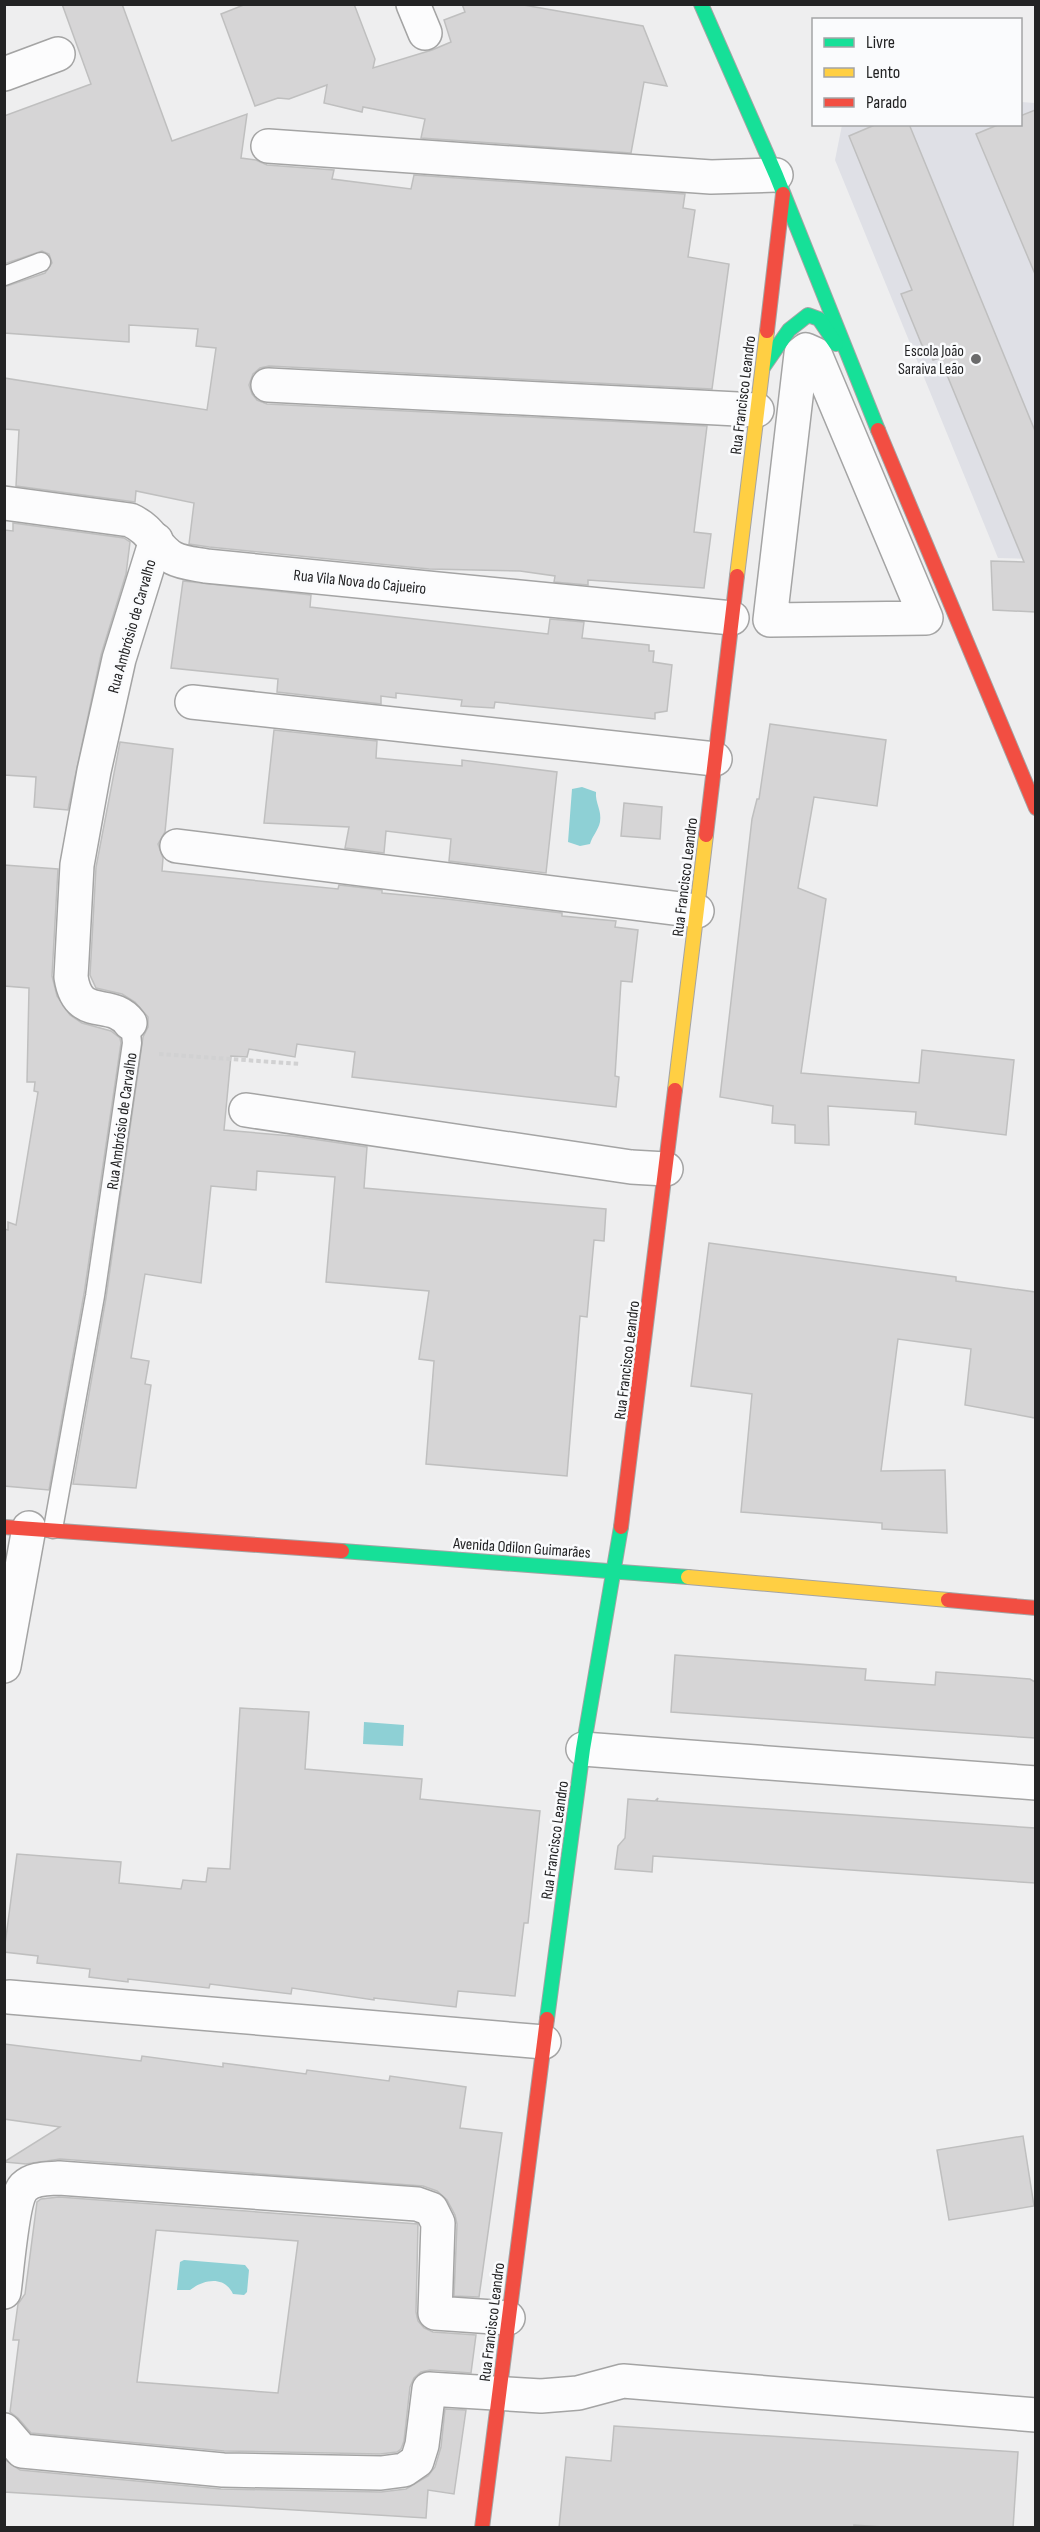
<svg xmlns="http://www.w3.org/2000/svg" width="1040" height="2532" font-family="'Sofia Sans Condensed',sans-serif">
	<style>
		.built { fill: #dfe0e6 }
		.water { fill: #8ed0d5 }
		.building { fill: #d6d5d6; stroke: #bfbfbf; stroke-width: 1.5; fill-rule: evenodd }
		.lines { fill: none; stroke-linecap: round; stroke-linejoin: round }
		.lane-casing { stroke: #a4a4a4; stroke-width: 21 }
		.street-casing { stroke: #a4a4a4; stroke-width: 36 }
		.fast-casing { stroke: #a4a4a4; stroke-width: 16 }
		.slow-casing { stroke: #a4a4a4; stroke-width: 16 }
		.jam-casing { stroke: #a4a4a4; stroke-width: 16 }
		.path { stroke: #d1d1d2; stroke-width: 4; stroke-dasharray: 4.5 3; stroke-linecap: butt }
		.lane { stroke: #fcfcfd; stroke-width: 18 }
		.street { stroke: #fcfcfd; stroke-width: 33 }
		.fast { stroke: #16e098; stroke-width: 14 }
		.slow { stroke: #ffcf43; stroke-width: 14 }
		.jam { stroke: #f24e42; stroke-width: 14 }
		.poi-dot { fill: #6a6a6b; stroke: #fafbfd; stroke-width: 2 }
		.labels { text-anchor: middle; stroke-width: 5; stroke-linejoin: round; paint-order: stroke }
		.poi-label { font-size: 16px; fill: #232324; stroke: #fafbfd; text-anchor: end }
		.street-label { font-size: 16px; fill: #232324; stroke: #fafbfd }
	</style>
	<rect width="100%" height="100%" fill="#eeeeef"/>
	<!-- built -->
	<path class="built" d="M 1021,102 L 1035,103 L 1035,559 L 998,558 L 835,160 L 842,125 L 1020,124 Z"/>
	<!-- water -->
	<g class="water">
		<path d="M 582,787 L 596,792 C 595,803 602,810 600,822 C 598,831 592,836 590,844 L 580,846 L 568,842 L 572,789 Z"/>
		<path d="M 364,1722 L 404,1725 L 403,1746 L 363,1744 Z"/>
		<path d="M 184,2260 L 245,2265 L 249,2270 L 247,2292 L 244,2295 L 233,2294 C 224,2275 203,2280 190,2290 L 177,2290 L 180,2262 Z"/>
	</g>
	<!-- building -->
	<g class="building">
		<path d="M 62,4 L 122,4 L 172,141 L 247,114 L 241,158 L 256,160 L 267,165 L 334,170 L 332,179 L 411,189 L 414,175 L 685,194 L 683,208 L 695,210 L 688,257 L 729,264 L 712,389 L 269,366 L 260,368 L 253,374 L 249,385 L 252,394 L 257,400 L 267,404 L 707,426 L 694,532 L 711,534 L 704,588 L 588,580 L 588,585 L 554,582 L 555,576 L 520,571 L 429,569 L 209,547 L 189,544 L 194,503 L 136,491 L 135,502 L 16,486 L 19,430 L 4,429 L 4,378 L 207,410 L 216,348 L 196,346 L 198,329 L 129,325 L 129,342 L 4,333 L 4,287 L 45,273 L 52,263 L 49,254 L 42,251 L 4,264 L 4,116 L 91,84 Z"/>
		<path d="M 246,4 L 354,4 L 375,59 L 373,68 L 432,50 L 451,42 L 444,20 L 465,12 L 462,4 L 518,4 L 643,26 L 667,86 L 644,82 L 631,153 L 421,138 L 425,119 L 363,107 L 362,112 L 324,103 L 327,85 L 289,99 L 278,98 L 255,106 L 221,14 Z"/>
		<path d="M 1035,110 L 1035,274 L 976,134 L 1000,124 L 1020,124 L 1020,116 Z"/>
		<path d="M 877,124 L 909,124 L 1035,431 L 1035,612 L 993,610 L 991,561 L 1024,562 L 940,358 L 933,360 L 930,354 L 926,355 L 901,294 L 912,290 L 849,136 Z"/>
		<path d="M 13,523 L 124,538 L 130,542 L 126,574 L 101,655 L 68,810 L 34,807 L 36,777 L 4,775 L 4,530 L 13,531 Z"/>
		<path d="M 183,581 L 311,595 L 310,607 L 548,634 L 550,619 L 584,622 L 582,638 L 649,645 L 649,651 L 654,651 L 653,662 L 672,665 L 667,711 L 655,713 L 655,719 L 495,702 L 494,708 L 461,706 L 462,700 L 396,693 L 396,698 L 381,696 L 381,704 L 277,692 L 278,679 L 171,668 Z"/>
		<path d="M 770,724 L 886,740 L 877,806 L 814,797 L 798,888 L 826,899 L 801,1073 L 919,1083 L 922,1050 L 1014,1060 L 1006,1135 L 915,1124 L 916,1112 L 828,1106 L 829,1145 L 795,1143 L 795,1125 L 772,1123 L 773,1106 L 720,1097 L 752,819 L 757,799 L 759,799 Z"/>
		<path d="M 274,730 L 377,741 L 376,758 L 462,766 L 462,760 L 557,772 L 546,873 L 449,861 L 451,839 L 386,831 L 384,853 L 345,848 L 349,827 L 264,823 Z"/>
		<path d="M 120,742 L 173,749 L 165,832 L 158,844 L 163,858 L 162,871 L 338,889 L 339,885 L 382,890 L 382,893 L 447,899 L 562,913 L 562,916 L 616,921 L 615,927 L 638,930 L 632,982 L 621,981 L 615,1076 L 619,1077 L 616,1107 L 352,1077 L 355,1052 L 297,1044 L 295,1057 L 249,1049 L 247,1057 L 231,1056 L 224,1130 L 292,1136 L 367,1147 L 364,1188 L 606,1209 L 604,1241 L 594,1240 L 587,1317 L 580,1316 L 567,1476 L 426,1464 L 434,1361 L 419,1359 L 429,1291 L 326,1282 L 335,1177 L 257,1171 L 256,1190 L 211,1186 L 201,1283 L 145,1274 L 131,1358 L 149,1361 L 145,1384 L 151,1385 L 136,1488 L 73,1484 L 106,1298 L 143,1037 L 148,1027 L 148,1017 L 135,1002 L 122,994 L 96,988 L 90,975 L 96,867 Z"/>
		<path d="M 624,803 L 662,807 L 660,839 L 621,836 Z"/>
		<path d="M 4,865 L 58,869 L 52,976 L 57,996 L 70,1015 L 82,1023 L 111,1031 L 120,1038 L 121,1043 L 84,1294 L 49,1490 L 4,1486 L 4,1229 L 8,1230 L 8,1222 L 16,1225 L 38,1092 L 34,1091 L 35,1082 L 27,1082 L 29,988 L 4,986 Z"/>
		<path d="M 709,1243 L 956,1277 L 956,1281 L 1035,1292 L 1035,1418 L 965,1405 L 971,1349 L 898,1339 L 881,1471 L 945,1470 L 947,1533 L 882,1529 L 882,1523 L 741,1512 L 752,1394 L 691,1386 Z"/>
		<path d="M 675,1655 L 866,1669 L 865,1680 L 935,1685 L 936,1672 L 1030,1679 L 1035,1682 L 1035,1738 L 671,1712 Z"/>
		<path d="M 240,1708 L 309,1712 L 305,1769 L 422,1779 L 420,1799 L 540,1811 L 528,1923 L 524,1923 L 515,1996 L 458,1991 L 456,2007 L 374,1998 L 374,2000 L 292,1988 L 291,1994 L 210,1984 L 209,1988 L 128,1979 L 128,1982 L 89,1977 L 90,1969 L 37,1963 L 38,1956 L 4,1952 L 17,1854 L 121,1862 L 119,1883 L 181,1889 L 183,1880 L 206,1882 L 208,1868 L 230,1869 Z"/>
		<path d="M 658,1798 L 657,1801 L 1035,1828 L 1035,1883 L 653,1856 L 652,1872 L 615,1869 L 618,1846 L 625,1838 L 628,1799 L 655,1801 Z"/>
		<path d="M 4,2044 L 141,2061 L 142,2056 L 223,2067 L 223,2063 L 306,2074 L 307,2070 L 389,2081 L 390,2076 L 466,2087 L 460,2128 L 502,2133 L 479,2297 L 454,2296 L 457,2224 L 455,2215 L 447,2200 L 437,2191 L 423,2186 L 60,2159 L 26,2164 L 4,2162 L 60,2127 L 4,2119 Z"/>
		<path d="M 1023,2136 L 1034,2206 L 949,2220 L 937,2150 Z"/>
		<path d="M 59,2197 L 418,2224 L 416,2312 L 418,2321 L 424,2328 L 433,2332 L 476,2335 L 471,2373 L 430,2370 L 421,2372 L 414,2378 L 410,2387 L 404,2441 L 401,2449 L 397,2452 L 380,2454 L 224,2451 L 31,2433 L 18,2418 L 10,2412 L 19,2340 L 13,2340 L 18,2304 L 25,2294 L 37,2202 L 41,2199 ZM 156,2230 L 298,2241 L 278,2393 L 137,2382 Z"/>
		<path d="M 445,2409 L 466,2410 L 454,2494 L 428,2490 L 426,2518 L 4,2492 L 4,2459 L 20,2470 L 221,2489 L 381,2492 L 406,2489 L 428,2476 L 435,2467 L 441,2447 Z"/>
		<path d="M 614,2426 L 1018,2452 L 1013,2528 L 898,2528 L 854,2525 L 854,2528 L 559,2528 L 566,2457 L 611,2461 Z"/>
	</g>
	<g class="lines">
		<defs>
			<g id="lane">
				<path d="M 4,276 L 41,262"/>
				<path d="M 53,1529 L 95,1296 L 132,1043 L 130,1023"/>
			</g>
			<g id="street">
				<path d="M 413,4 L 425,33"/>
				<path d="M 4,74 L 58,54"/>
				<path d="M 268,146 L 711,177 L 776,175"/>
				<path d="M 806,350 L 815,354 L 926,618 L 770,620 L 801,354 Z"/>
				<path d="M 268,385 L 757,410"/>
				<path d="M 4,503 L 130,520 C 153,530 156,549 173,558 C 182,563 196,564 206,566 L 732,618"/>
				<path d="M 192,702 L 715,759"/>
				<path d="M 177,846 L 697,911"/>
				<path d="M 130,1023 C 111,997 78,1023 71,977 L 77,865 L 94,771 L 119,659 L 156,540"/>
				<path d="M 246,1110 L 631,1167 L 666,1169"/>
				<path d="M 4,1666 L 29,1528"/>
				<path d="M 583,1749 L 1036,1783"/>
				<path d="M 9,1997 L 544,2042"/>
				<path d="M 4,2292 C 7,2272 12,2199 24,2187 C 33,2178 47,2179 59,2178 L 417,2204 L 431,2209 L 438,2223 L 435,2313 L 508,2318"/>
				<path d="M 4,2430 L 22,2451 L 223,2470 L 381,2473 L 404,2470 L 417,2461 L 422,2445 L 429,2389 L 541,2396 L 578,2393 L 623,2381 L 1036,2415"/>
			</g>
			<g id="fast">
				<path d="M 701,4 L 776,175 L 878,430"/>
				<path d="M 764,366 L 789,330 L 808,315 L 819,319 L 836,344"/>
				<path d="M 342,1551 L 688,1577"/>
				<path d="M 547,2019 L 583,1749 L 621,1527"/>
			</g>
			<g id="slow">
				<path d="M 737,576 L 767,331"/>
				<path d="M 675,1090 L 706,835"/>
				<path d="M 688,1577 L 948,1600"/>
			</g>
			<g id="jam">
				<path d="M 767,331 L 783,194"/>
				<path d="M 878,430 L 1036,808"/>
				<path d="M 706,835 L 737,576"/>
				<path d="M 4,1527 L 342,1551"/>
				<path d="M 621,1527 L 675,1090"/>
				<path d="M 948,1600 L 1036,1608"/>
				<path d="M 482,2528 L 547,2019"/>
			</g>
		</defs>
		<!-- lane casing -->
		<use href="#lane" class="lane-casing"/>
		<!-- street casing -->
		<use href="#street" class="street-casing"/>
		<!-- fast casing -->
		<use href="#fast" class="fast-casing"/>
		<!-- slow casing -->
		<use href="#slow" class="slow-casing"/>
		<!-- jam casing -->
		<use href="#jam" class="jam-casing"/>
		<!-- path -->
		<path class="path" d="M 159,1054 L 301,1064"/>
		<!-- lane -->
		<use href="#lane" class="lane"/>
		<!-- street -->
		<use href="#street" class="street"/>
		<!-- fast -->
		<use href="#fast" class="fast"/>
		<!-- slow -->
		<use href="#slow" class="slow"/>
		<!-- jam -->
		<use href="#jam" class="jam"/>
	</g>
	<!-- markers -->
	<circle class="poi-dot" cx="976" cy="359" r="6"/>
	<g class="labels">
		<!-- poi labels -->
		<g class="poi-label">
			<text x="964" y="356">Escola João<tspan x="964" dy="18">Saraiva Leão</tspan></text>
		</g>
		<!-- street labels -->
		<g class="street-label">
			<text transform="translate(742 395) rotate(-83)" y="6">Rua Francisco Leandro</text>
			<text transform="translate(360 581) rotate(6)" y="6">Rua Vila Nova do Cajueiro</text>
			<text transform="translate(131 626) rotate(-74)" y="6">Rua Ambrósio de Carvalho</text>
			<text transform="translate(684 877) rotate(-83)" y="6">Rua Francisco Leandro</text>
			<text transform="translate(121 1121) rotate(-82)" y="6">Rua Ambrósio de Carvalho</text>
			<text transform="translate(626 1360) rotate(-83)" y="6">Rua Francisco Leandro</text>
			<text transform="translate(522 1547) rotate(4)" y="6">Avenida Odilon Guimarães</text>
			<text transform="translate(554 1840) rotate(-82)" y="6">Rua Francisco Leandro</text>
			<text transform="translate(491 2322) rotate(-83)" y="6">Rua Francisco Leandro</text>
		</g>
	</g>
	<!-- border -->
	<rect width="1040" height="2532" fill="none" stroke="#232324" stroke-width="12"/>
	<!-- legend -->
	<rect x="812" y="18" width="210" height="108" fill="#fafbfd" stroke="#a4a5a6" stroke-width="1.5"/>
	<rect x="824" y="38" width="30" height="9" fill="#16e098" stroke="#a4a5a6" stroke-width="1.5"/>
	<text x="866" y="48" font-size="18" fill="#232324">Livre</text>
	<rect x="824" y="68" width="30" height="9" fill="#ffcf43" stroke="#a4a5a6" stroke-width="1.5"/>
	<text x="866" y="78" font-size="18" fill="#232324">Lento</text>
	<rect x="824" y="98" width="30" height="9" fill="#f24e42" stroke="#a4a5a6" stroke-width="1.5"/>
	<text x="866" y="108" font-size="18" fill="#232324">Parado</text>
</svg>
